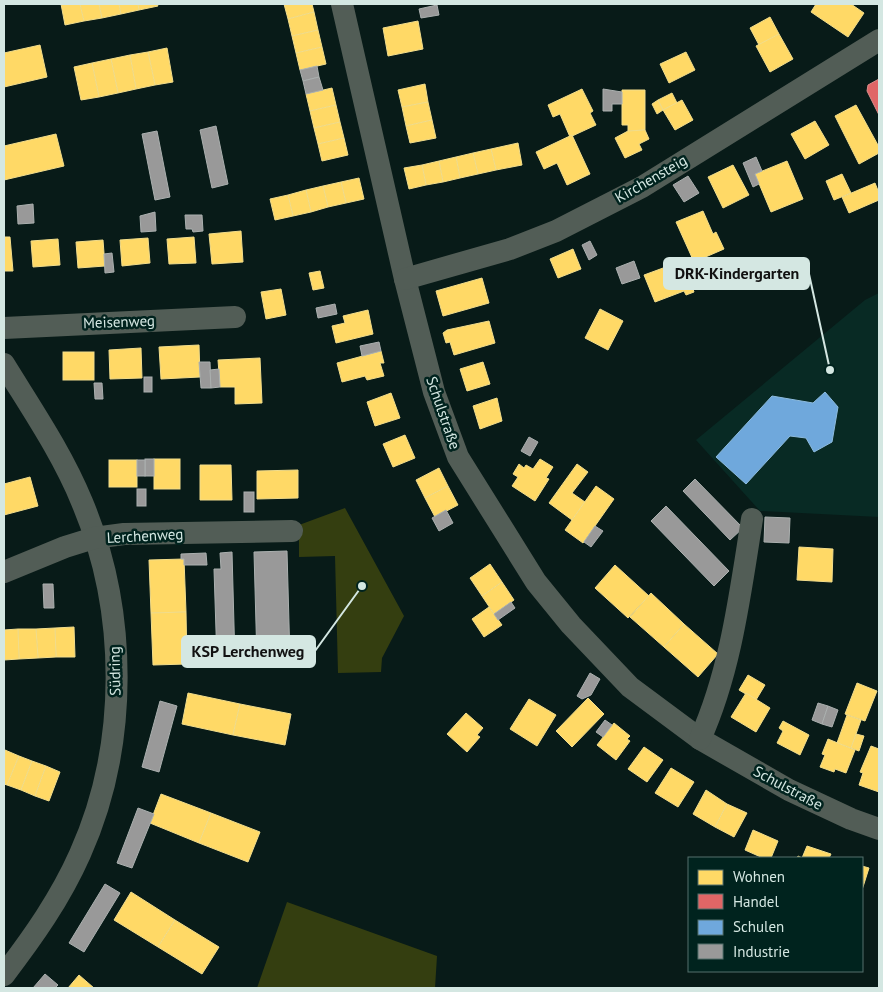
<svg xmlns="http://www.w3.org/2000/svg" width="883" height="992" font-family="'PT Sans',sans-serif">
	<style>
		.built { fill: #082a24 }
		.green { fill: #343e10 }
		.homes { fill: #ffd966; stroke: #f2dd8b }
		.shops { fill: #e06666; stroke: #dc8d8b }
		.schools { fill: #6fa8dc; stroke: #8dbbde }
		.industry { fill: #999; stroke: #abb0af }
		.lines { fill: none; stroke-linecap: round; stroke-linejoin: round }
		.minor { stroke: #525d56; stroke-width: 22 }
		.labels { text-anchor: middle; stroke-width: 5; stroke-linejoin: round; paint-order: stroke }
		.street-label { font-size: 15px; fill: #d4e7e2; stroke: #00231e }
		.leader { fill: none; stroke: #d4e7e2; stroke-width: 2 }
		.callout-dot { fill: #d4e7e2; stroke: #00231e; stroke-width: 2 }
		.callout { fill: #d4e7e2; stroke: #d4e7e2; stroke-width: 2 }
		.callout-label { font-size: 16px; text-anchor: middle; font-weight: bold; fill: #111 }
	</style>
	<rect width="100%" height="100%" fill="#081b18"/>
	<!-- built -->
	<path class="built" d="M 879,293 L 879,517 L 760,511 L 696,440 L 865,300 Z"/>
	<!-- green -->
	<g class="green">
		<path d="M 345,508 L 404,616 L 382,658 L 381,672 L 338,673 L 335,556 L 299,557 L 299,525 Z"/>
		<path d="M 287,902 L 437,956 L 435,988 L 257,988 Z"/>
	</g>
	<!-- homes -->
	<g class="homes">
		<path d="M 61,4 L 80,4 L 84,21 L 65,25 Z"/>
		<path d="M 80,4 L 99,4 L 102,18 L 84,21 Z"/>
		<path d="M 99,4 L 119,4 L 121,14 L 102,18 Z"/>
		<path d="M 119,4 L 138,4 L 139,10 L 121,14 Z"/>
		<path d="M 138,4 L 157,4 L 158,6 L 139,10 Z"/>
		<path d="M 284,4 L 312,4 L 314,12 L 288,19 Z"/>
		<path d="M 816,4 L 851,4 L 864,13 L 848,37 L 811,12 Z"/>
		<path d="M 314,12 L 318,30 L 292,36 L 288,19 Z"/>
		<path d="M 770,17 L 779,34 L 759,45 L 750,28 Z"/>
		<path d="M 418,21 L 423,49 L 388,56 L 383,28 Z"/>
		<path d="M 318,30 L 322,47 L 296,53 L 292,36 Z"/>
		<path d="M 779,34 L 793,59 L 770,72 L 756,46 Z"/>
		<path d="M 40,45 L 47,77 L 4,87 L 4,53 Z"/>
		<path d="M 322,47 L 326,64 L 300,70 L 296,53 Z"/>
		<path d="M 167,48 L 173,82 L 155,85 L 148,52 Z"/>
		<path d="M 148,52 L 155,85 L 136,89 L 130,55 Z"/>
		<path d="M 686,52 L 695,70 L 669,83 L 660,64 Z"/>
		<path d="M 130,55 L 136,89 L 118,93 L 111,59 Z"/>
		<path d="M 111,59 L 118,93 L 99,97 L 92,63 Z"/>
		<path d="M 92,63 L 99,97 L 81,100 L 74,67 Z"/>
		<path d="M 425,84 L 428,102 L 402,107 L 398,90 Z"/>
		<path d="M 332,88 L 336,105 L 310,111 L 306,94 Z"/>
		<path d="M 582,89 L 593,111 L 590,113 L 596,125 L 570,137 L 560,114 L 553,117 L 548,105 Z"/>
		<path d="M 622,90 L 645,90 L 645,130 L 628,131 L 628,125 L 622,125 Z"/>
		<path d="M 672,93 L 677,103 L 663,110 L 658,100 Z"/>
		<path d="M 658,100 L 663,110 L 657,114 L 652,104 Z"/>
		<path d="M 682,100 L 693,120 L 675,130 L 663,110 Z"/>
		<path d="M 428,102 L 432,120 L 406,126 L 402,107 Z"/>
		<path d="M 336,105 L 340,122 L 314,128 L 310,111 Z"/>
		<path d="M 856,105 L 879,147 L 879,153 L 859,164 L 835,116 Z"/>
		<path d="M 432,120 L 436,138 L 410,143 L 406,126 Z"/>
		<path d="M 815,121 L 829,145 L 805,159 L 791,134 Z"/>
		<path d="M 340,122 L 344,138 L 318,144 L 314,128 Z"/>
		<path d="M 645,130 L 649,139 L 639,144 L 642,150 L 625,158 L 615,138 L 628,131 Z"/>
		<path d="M 56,134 L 64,166 L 4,180 L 4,146 Z"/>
		<path d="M 572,135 L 590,174 L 567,185 L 557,163 L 544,169 L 536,152 Z"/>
		<path d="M 344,138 L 348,155 L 322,161 L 318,144 Z"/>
		<path d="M 518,143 L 522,165 L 496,170 L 491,149 Z"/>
		<path d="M 491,149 L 496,170 L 478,174 L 473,153 Z"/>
		<path d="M 473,153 L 478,174 L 460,178 L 456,157 Z"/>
		<path d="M 456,157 L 460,178 L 443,182 L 439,161 Z"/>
		<path d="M 439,161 L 443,182 L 426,185 L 422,165 Z"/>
		<path d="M 787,161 L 803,199 L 771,212 L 755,174 Z"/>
		<path d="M 422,165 L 426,185 L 409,189 L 404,168 Z"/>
		<path d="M 733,165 L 749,195 L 723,208 L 708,177 Z"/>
		<path d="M 842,174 L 851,193 L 834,200 L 826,181 Z"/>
		<path d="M 359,178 L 364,199 L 346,203 L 341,182 Z"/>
		<path d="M 341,182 L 346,203 L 328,207 L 323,186 Z"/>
		<path d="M 875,183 L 879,193 L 879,200 L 849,213 L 842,197 Z"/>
		<path d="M 323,186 L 328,207 L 311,212 L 306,190 Z"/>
		<path d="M 306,190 L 311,212 L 293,216 L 288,195 Z"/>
		<path d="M 288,195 L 293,216 L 275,220 L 270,199 Z"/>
		<path d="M 703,211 L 713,234 L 716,232 L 724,249 L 694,262 L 676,222 Z"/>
		<path d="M 241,231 L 243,262 L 212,264 L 209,234 Z"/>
		<path d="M 4,237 L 10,237 L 13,271 L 4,271 Z"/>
		<path d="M 194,237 L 196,263 L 169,264 L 167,239 Z"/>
		<path d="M 148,238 L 150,263 L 122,266 L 120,240 Z"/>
		<path d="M 58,239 L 60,265 L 33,267 L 31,241 Z"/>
		<path d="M 103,240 L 105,266 L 78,268 L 76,242 Z"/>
		<path d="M 573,249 L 581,269 L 558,278 L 550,259 Z"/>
		<path d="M 674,264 L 679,277 L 688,274 L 694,292 L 686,295 L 684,291 L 655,302 L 644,275 Z"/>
		<path d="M 320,271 L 324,288 L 313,290 L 309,273 Z"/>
		<path d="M 482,278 L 489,303 L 443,316 L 436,291 Z"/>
		<path d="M 281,289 L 286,315 L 266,319 L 261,292 Z"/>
		<path d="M 600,309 L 623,321 L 608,350 L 585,338 Z"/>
		<path d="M 368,310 L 373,334 L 336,343 L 332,326 L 345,323 L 343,316 Z"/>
		<path d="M 489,321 L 495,343 L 454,355 L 450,342 L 446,343 L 443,333 L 447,330 Z"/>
		<path d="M 199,345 L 200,377 L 161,379 L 159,347 Z"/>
		<path d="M 141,348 L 142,378 L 110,379 L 109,350 Z"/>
		<path d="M 381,351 L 384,363 L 380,363 L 384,376 L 367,380 L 365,376 L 342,382 L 337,363 Z"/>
		<rect x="63" y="352" width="31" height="28"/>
		<path d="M 260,358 L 262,403 L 235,404 L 235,387 L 220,387 L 218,360 Z"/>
		<path d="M 483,362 L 490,384 L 467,391 L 460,369 Z"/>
		<path d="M 391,393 L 400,418 L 375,426 L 367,402 Z"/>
		<path d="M 497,398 L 502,421 L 480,429 L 473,406 Z"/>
		<path d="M 405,435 L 415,458 L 393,467 L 383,444 Z"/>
		<rect x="154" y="459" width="26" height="30"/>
		<path d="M 540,459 L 553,467 L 546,478 L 549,479 L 535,501 L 512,486 L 518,477 L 513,474 L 519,464 L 524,468 L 526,465 L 533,469 Z"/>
		<rect x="109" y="460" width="28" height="27"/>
		<path d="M 577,464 L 588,472 L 572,493 L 585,502 L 572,520 L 549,503 Z"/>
		<path d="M 200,465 L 231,465 L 232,500 L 200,500 Z"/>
		<path d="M 439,468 L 448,486 L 425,498 L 416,480 Z"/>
		<path d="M 298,470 L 298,498 L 257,499 L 257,471 Z"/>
		<path d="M 30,477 L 38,506 L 4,515 L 4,484 Z"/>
		<path d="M 448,486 L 458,505 L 435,517 L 425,498 Z"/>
		<path d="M 596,486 L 614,499 L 583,543 L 565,530 Z"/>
		<path d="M 799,547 L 833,549 L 832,582 L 797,580 Z"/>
		<path d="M 184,559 L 186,612 L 151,613 L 149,560 Z"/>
		<path d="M 490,564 L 502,582 L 482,596 L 470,578 Z"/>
		<path d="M 615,565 L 649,596 L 628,618 L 595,588 Z"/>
		<path d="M 502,582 L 514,600 L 494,614 L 482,596 Z"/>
		<path d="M 651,593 L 684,624 L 664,647 L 630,617 Z"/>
		<path d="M 489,607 L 502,625 L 484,637 L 472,619 Z"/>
		<path d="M 186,612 L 187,664 L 153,665 L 151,613 Z"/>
		<path d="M 684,624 L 718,654 L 698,677 L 664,647 Z"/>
		<path d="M 74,627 L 75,657 L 56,657 L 55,628 Z"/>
		<path d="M 55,628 L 56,657 L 38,658 L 36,629 Z"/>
		<path d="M 18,629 L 36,629 L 38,658 L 19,659 Z"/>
		<path d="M 18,629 L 19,659 L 4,660 L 4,630 Z"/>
		<path d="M 748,675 L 765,685 L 756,700 L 739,690 Z"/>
		<path d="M 857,683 L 877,691 L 865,721 L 845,714 Z"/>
		<path d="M 188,693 L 240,704 L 233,735 L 182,724 Z"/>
		<path d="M 746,693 L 770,708 L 756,732 L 731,717 Z"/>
		<path d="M 588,698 L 604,714 L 572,747 L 556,731 Z"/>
		<path d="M 529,699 L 556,715 L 537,746 L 510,729 Z"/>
		<path d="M 240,704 L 291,714 L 285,745 L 233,735 Z"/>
		<path d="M 466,713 L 483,728 L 477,735 L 480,737 L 467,752 L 447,734 Z"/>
		<path d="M 847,715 L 861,720 L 851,748 L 837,743 Z"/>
		<path d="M 783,721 L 809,735 L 800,755 L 777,743 L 783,731 L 779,728 Z"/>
		<path d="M 614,723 L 630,736 L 627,739 L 630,741 L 616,760 L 597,745 Z"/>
		<path d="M 856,734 L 864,736 L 859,751 L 851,748 Z"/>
		<path d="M 828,739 L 855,750 L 846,773 L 835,769 L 834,772 L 820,767 L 825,755 L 822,754 Z"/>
		<path d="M 871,746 L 879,749 L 879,792 L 859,785 L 863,773 L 860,772 Z"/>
		<path d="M 644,747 L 663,760 L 647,782 L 628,769 Z"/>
		<path d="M 5,750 L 19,756 L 7,785 L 4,784 Z"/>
		<path d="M 19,756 L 32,761 L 21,790 L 7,785 Z"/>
		<path d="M 32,761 L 46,766 L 35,796 L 21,790 Z"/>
		<path d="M 46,766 L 60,772 L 49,801 L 35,796 Z"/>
		<path d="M 671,768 L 694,782 L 678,807 L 655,793 Z"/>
		<path d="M 706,790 L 727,804 L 715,827 L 693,814 Z"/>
		<path d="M 161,794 L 211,813 L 199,843 L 150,823 Z"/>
		<path d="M 727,804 L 747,813 L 734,837 L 715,827 Z"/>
		<path d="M 211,813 L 260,832 L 248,862 L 199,843 Z"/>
		<path d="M 753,830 L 778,841 L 771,858 L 763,858 L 745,850 Z"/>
		<path d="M 807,846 L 831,854 L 829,858 L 797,858 L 798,856 L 802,858 Z"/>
		<path d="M 862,866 L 869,868 L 862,890 Z"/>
		<path d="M 131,892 L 175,920 L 158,947 L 114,920 Z"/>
		<path d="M 175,920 L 219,947 L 202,974 L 158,947 Z"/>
		<path d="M 79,975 L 94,988 L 68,988 Z"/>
	</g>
	<!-- shops -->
	<path class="shops" d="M 879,79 L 879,115 L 867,91 L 868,85 Z"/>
	<!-- schools -->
	<path class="schools" d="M 825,392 L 838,407 L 832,442 L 814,452 L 806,438 L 790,436 L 746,484 L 716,457 L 772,396 L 813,403 Z"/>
	<!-- industry -->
	<g class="industry">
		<path d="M 437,5 L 439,15 L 421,18 L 419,9 Z"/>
		<path d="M 317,66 L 319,77 L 303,81 L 300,70 Z"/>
		<path d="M 319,77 L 323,90 L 306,94 L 303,81 Z"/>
		<path d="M 603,89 L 622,92 L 622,104 L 612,104 L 612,111 L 603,111 Z"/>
		<path d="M 216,126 L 228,184 L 212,188 L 200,130 Z"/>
		<path d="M 157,131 L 170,197 L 155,200 L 142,134 Z"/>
		<path d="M 756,157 L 762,171 L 755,174 L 759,184 L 753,187 L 743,163 Z"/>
		<path d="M 688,176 L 699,193 L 684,202 L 673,185 Z"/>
		<path d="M 33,204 L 34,223 L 18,224 L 17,206 Z"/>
		<path d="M 155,212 L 156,231 L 141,232 L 140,216 Z"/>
		<path d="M 185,215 L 202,215 L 203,231 L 193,232 L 192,229 L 186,229 Z"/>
		<path d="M 590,241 L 597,255 L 589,260 L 582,245 Z"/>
		<path d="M 112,253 L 114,272 L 105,273 L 104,254 Z"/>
		<path d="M 634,261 L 640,278 L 622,284 L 616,268 Z"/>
		<path d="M 335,304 L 337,314 L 318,318 L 316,308 Z"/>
		<path d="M 379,342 L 381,351 L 362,356 L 360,346 Z"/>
		<path d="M 199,362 L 210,362 L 211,388 L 201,388 Z"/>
		<path d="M 219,369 L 220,387 L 211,388 L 210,370 Z"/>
		<rect x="144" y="377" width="8" height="15"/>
		<path d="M 94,383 L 102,383 L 103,399 L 95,399 Z"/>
		<path d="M 529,437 L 538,442 L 530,456 L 521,451 Z"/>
		<rect x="145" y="459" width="9" height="17"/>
		<rect x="137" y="460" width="8" height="16"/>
		<path d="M 695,479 L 743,528 L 730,540 L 683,491 Z"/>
		<rect x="137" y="489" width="9" height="17"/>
		<rect x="244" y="492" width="10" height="20"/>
		<path d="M 666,506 L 729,571 L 714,586 L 651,521 Z"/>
		<path d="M 446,510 L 453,523 L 439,531 L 432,518 Z"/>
		<path d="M 765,517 L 790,518 L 789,543 L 764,542 Z"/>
		<path d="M 595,526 L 603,531 L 591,547 L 584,542 Z"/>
		<path d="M 287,551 L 290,660 L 257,661 L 254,552 Z"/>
		<path d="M 232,552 L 235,662 L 217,662 L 214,569 L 221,569 L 220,553 Z"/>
		<path d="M 206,553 L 207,565 L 184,565 L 184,559 L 181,559 L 181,554 Z"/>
		<path d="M 43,584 L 53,584 L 54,608 L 44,608 Z"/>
		<path d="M 511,602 L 515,608 L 498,620 L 494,614 Z"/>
		<path d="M 590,673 L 600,679 L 591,695 L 582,699 L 577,696 Z"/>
		<path d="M 160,701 L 177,706 L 159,772 L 142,767 Z"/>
		<path d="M 818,703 L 828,706 L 822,724 L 812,720 Z"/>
		<path d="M 828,706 L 838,710 L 832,727 L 822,724 Z"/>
		<path d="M 605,720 L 612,725 L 603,737 L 596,732 Z"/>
		<path d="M 138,808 L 154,814 L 132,868 L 117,863 Z"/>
		<path d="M 105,884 L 120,893 L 84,952 L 69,943 Z"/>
		<path d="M 45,974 L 58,985 L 55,988 L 33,988 Z"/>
	</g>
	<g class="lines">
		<!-- minor -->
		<g class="minor">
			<path d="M 342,4 L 405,279 L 434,392 L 458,457 L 536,582 L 571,625 L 630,687 L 700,739 L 789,790 L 851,819 L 879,829"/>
			<path d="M 405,279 L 510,249 L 556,231 L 642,187 L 879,40"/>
			<path d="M 4,328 L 235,317"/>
			<path d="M 4,364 C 31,408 62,453 82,502 C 128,611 129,745 80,854 C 60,899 33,937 4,975"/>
			<path d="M 4,572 L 65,547 L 94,538 L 124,534 L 292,531"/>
			<path d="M 700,739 C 731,670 740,594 752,519"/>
		</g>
	</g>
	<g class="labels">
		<!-- street labels -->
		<g class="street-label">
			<text transform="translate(651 179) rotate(-30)" y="5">Kirchensteig</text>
			<text transform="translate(119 322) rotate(-2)" y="5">Meisenweg</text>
			<text transform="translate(443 413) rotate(71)" y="5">Schulstraße</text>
			<text transform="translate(145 536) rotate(-3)" y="5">Lerchenweg</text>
			<text transform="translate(115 671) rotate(-91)" y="5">Südring</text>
			<text transform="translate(788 788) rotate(28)" y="5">Schulstraße</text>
		</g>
	</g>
	<!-- callouts -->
	<path class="leader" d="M830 370L809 274M362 586L315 651"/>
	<g class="callout-dot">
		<circle cx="830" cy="370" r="5"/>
		<circle cx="362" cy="586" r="5"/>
	</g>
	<g class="callout">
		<rect x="664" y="258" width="145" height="31" rx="5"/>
		<rect x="182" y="636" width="133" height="31" rx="5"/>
	</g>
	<g class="callout-label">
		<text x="737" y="279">DRK-Kindergarten</text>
		<text x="248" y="657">KSP Lerchenweg</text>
	</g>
	<!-- border -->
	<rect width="883" height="992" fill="none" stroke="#d4e7e2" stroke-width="10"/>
	<!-- legend -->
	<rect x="688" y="857" width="175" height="115" fill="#00231e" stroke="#55716c"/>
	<rect x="698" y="870" width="25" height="15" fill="#ffd966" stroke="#55716c"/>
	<text x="733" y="882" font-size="15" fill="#d4e7e2">Wohnen</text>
	<rect x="698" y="894" width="25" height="15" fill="#e06666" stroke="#55716c"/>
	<text x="733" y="907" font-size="15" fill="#d4e7e2">Handel</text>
	<rect x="698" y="920" width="25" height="15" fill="#6fa8dc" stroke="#55716c"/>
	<text x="733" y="932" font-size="15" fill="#d4e7e2">Schulen</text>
	<rect x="698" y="944" width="25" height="15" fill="#999999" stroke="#55716c"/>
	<text x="733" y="957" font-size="15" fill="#d4e7e2">Industrie</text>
</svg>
